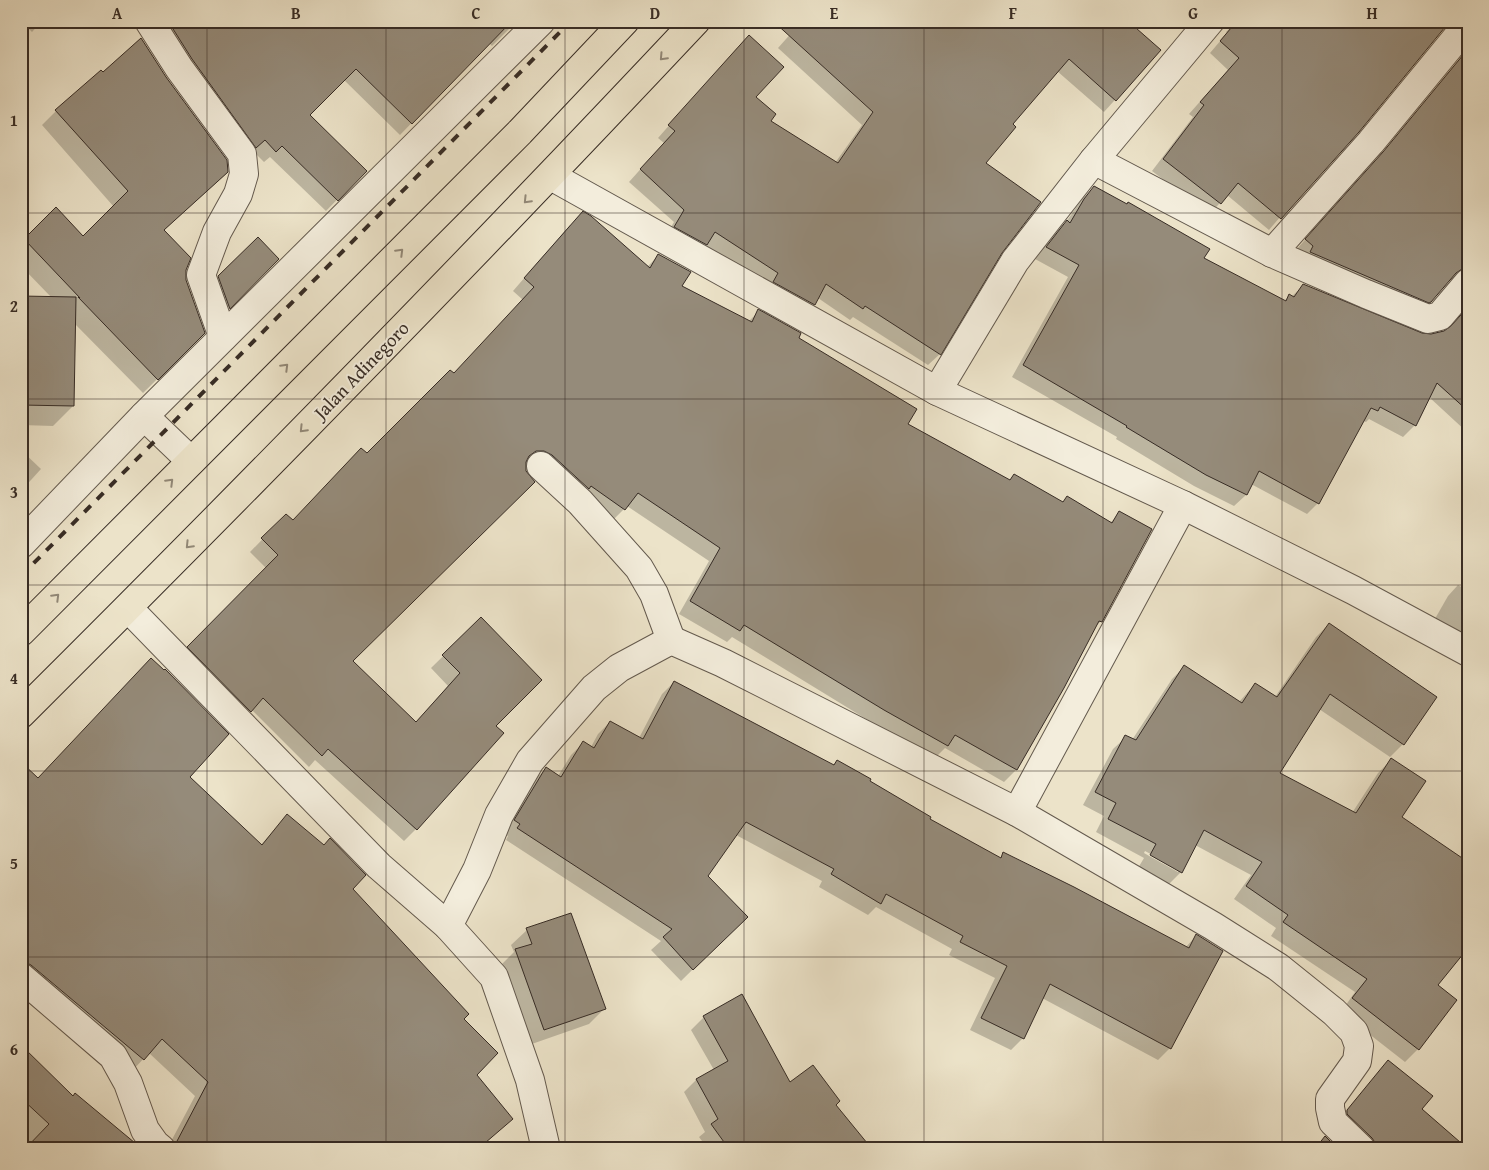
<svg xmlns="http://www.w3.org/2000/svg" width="1489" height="1170" font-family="'Gentium Book Plus',serif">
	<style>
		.shadow { fill: #0003; fill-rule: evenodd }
		.building { fill: #958b7a; stroke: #372c25 }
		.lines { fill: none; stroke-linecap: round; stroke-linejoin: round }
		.minor-casing { stroke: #645a4e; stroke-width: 30 }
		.highway-casing { stroke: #372c25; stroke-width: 30 }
		.minor { stroke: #f3eddc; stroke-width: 28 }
		.highway { stroke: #ece3c9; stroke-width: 28 }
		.rail { stroke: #372c25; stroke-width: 4; stroke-dasharray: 9 9; stroke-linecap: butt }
		.oneway { stroke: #928877 }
		.grid { fill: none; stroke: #372c25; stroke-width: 1; stroke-opacity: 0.55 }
		.labels { text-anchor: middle; stroke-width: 4; stroke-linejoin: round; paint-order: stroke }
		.street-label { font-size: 19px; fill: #372c25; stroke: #f3eddc }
		.neatline { fill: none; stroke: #372c25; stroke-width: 2 }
		.grid-label { font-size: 16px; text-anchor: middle; font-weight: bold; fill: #372c25 }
	</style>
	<rect width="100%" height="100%" fill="#ece3c9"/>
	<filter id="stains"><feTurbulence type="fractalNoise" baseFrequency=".004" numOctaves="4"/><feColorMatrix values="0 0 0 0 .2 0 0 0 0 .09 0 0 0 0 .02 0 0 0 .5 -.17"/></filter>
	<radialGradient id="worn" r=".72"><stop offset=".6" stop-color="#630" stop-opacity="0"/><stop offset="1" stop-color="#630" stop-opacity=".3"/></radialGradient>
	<!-- shadow -->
	<g class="shadow">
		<path d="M 21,21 L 42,21 L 32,32 Z"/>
		<path d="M 156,21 L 517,21 L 492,46 L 489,43 L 400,135 L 344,80 L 308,115 L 365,171 L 326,211 L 270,157 L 264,162 L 253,151 Z"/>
		<path d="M 802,21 L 1138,21 L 1133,27 L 1159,51 L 1104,112 L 1057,71 L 1011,124 L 984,163 L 1001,252 L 940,354 L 928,365 L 853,317 L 850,320 L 818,298 L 814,305 L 803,316 L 767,285 L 705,245 L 694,256 L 664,239 L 674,222 L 629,182 L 664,143 L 658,138 L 737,48 L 754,97 L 769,121 L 835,163 L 862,125 L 778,48 Z"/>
		<path d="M 1221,21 L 1449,21 L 1269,230 L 1227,195 L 1209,215 L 1152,171 L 1193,117 L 1189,114 L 1228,70 L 1210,53 L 1227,33 L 1226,32 L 1229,29 Z"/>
		<path d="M 1468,48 L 1468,285 L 1458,279 L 1449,280 L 1418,313 L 1295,251 L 1372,165 Z"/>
		<path d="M 56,111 L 227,173 L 163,231 L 185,269 L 185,280 L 204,333 L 143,393 L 74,323 L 73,406 L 53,426 L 21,425 L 21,297 L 52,298 L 21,266 L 21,243 L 56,209 L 83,237 L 114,207 L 42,125 Z"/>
		<path d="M 1094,187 L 1203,259 L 1284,301 L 1289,296 L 1291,297 L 1304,285 L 1422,335 L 1432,335 L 1449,330 L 1468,307 L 1468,433 L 1429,397 L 1415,425 L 1403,437 L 1369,419 L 1366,422 L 1363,421 L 1318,503 L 1307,514 L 1251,484 L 1246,495 L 1234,506 L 1194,486 L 1116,439 L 1117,437 L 1012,377 L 1068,277 L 1035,259 L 1055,233 L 1066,222 L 1082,199 Z"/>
		<path d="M 570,225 L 647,267 L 659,255 L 681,286 L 748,322 L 759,311 L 797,338 L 907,425 L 1009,481 L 1014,476 L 1062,503 L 1067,498 L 1110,523 L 1120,513 L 1101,621 L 1094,628 L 1016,770 L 1004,782 L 945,748 L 935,758 L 871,722 L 732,637 L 727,642 L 679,614 L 709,561 L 627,506 L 611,522 L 531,462 L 525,463 L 352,661 L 415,723 L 448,686 L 431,668 L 481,619 L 495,726 L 416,829 L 404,841 L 315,760 L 309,767 L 251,709 L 237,723 L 176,660 L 266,568 L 250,552 L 286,515 L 292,522 L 453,375 L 523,300 L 513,291 Z"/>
		<path d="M 258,238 L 278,259 L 224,312 L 213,282 Z"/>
		<path d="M 21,450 L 41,469 L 21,491 Z"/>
		<path d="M 1458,585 L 1468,591 L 1468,645 L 1432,624 L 1448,596 Z"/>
		<path d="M 1329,624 L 1435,697 L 1403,744 L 1390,757 L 1319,709 L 1279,773 L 1352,813 L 1378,773 L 1391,760 L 1400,817 L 1462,859 L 1468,853 L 1468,938 L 1437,986 L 1455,1000 L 1418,1049 L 1405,1062 L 1341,1012 L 1355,992 L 1271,936 L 1276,928 L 1234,899 L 1251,875 L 1195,845 L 1181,872 L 1168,885 L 1138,868 L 1144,858 L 1096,832 L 1104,816 L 1083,805 L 1113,749 L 1126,737 L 1132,740 L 1172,679 L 1184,667 L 1239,702 L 1255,684 L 1275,697 L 1316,637 ZM 1145,851 L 1178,869 L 1178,872 L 1144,853 Z"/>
		<path d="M 674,682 L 832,766 L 837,761 L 928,819 L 999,859 L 1004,854 L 1185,948 L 1196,936 L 1170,1048 L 1158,1060 L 1042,998 L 1023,1038 L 1011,1050 L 970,1030 L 995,978 L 949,955 L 952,949 L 876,907 L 868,915 L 819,887 L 822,881 L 736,835 L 707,876 L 746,917 L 681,981 L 651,950 L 661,941 L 506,840 L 508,836 L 503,833 L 534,780 L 546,768 L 558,776 L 571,755 L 583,743 L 591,747 L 598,734 L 610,722 L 639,738 L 662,694 Z"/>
		<path d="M 188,777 L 260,846 L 287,815 L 463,1019 L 475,1075 L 512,1119 L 487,1141 L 493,1149 L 167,1149 L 195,1096 L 149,1053 L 130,1073 L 21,982 L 21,785 L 38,780 Z"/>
		<path d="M 527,930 L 605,1008 L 589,1024 L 529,1045 L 500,966 L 514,952 L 511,945 Z"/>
		<path d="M 704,1017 L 790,1084 L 835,1105 L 870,1149 L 708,1149 L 699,1137 L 705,1132 L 684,1092 L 696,1080 L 714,1070 L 691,1030 Z"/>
		<path d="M 21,1047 L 73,1097 L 138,1149 L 21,1149 Z"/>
		<path d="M 1388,1062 L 1420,1109 L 1466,1148 L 1468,1146 L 1468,1149 L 1362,1149 L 1337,1122 Z"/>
	</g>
	<!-- building -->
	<g class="building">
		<path d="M 168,21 L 512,21 L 412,124 L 356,69 L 310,115 L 367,171 L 338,201 L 282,146 L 276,152 L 265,140 L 256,148 L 192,59 Z"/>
		<path d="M 773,21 L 1128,21 L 1161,50 L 1116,101 L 1069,59 L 1013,124 L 1016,127 L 986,163 L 1041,202 L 1002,253 L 941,355 L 865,306 L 863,309 L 826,284 L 815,305 L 773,282 L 778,273 L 715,232 L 707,245 L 674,227 L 684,210 L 640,169 L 675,131 L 668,125 L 749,35 L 784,67 L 756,97 L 776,114 L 771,121 L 838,163 L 873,112 Z"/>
		<path d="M 1237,21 L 1450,21 L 1359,132 L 1281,219 L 1238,183 L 1221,204 L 1163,159 L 1204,105 L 1200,102 L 1239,58 L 1220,41 Z"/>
		<path d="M 141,38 L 166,77 L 227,160 L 228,172 L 164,230 L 191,258 L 186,270 L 186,280 L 205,333 L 158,380 L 78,297 L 80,298 L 24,239 L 56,207 L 83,236 L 128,191 L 55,110 L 101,70 L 103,72 Z"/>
		<path d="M 1468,49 L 1468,268 L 1462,269 L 1456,273 L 1431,302 L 1429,303 L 1310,252 L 1313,246 L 1305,239 L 1383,152 Z"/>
		<path d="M 1094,186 L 1127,204 L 1128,202 L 1210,249 L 1204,258 L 1286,301 L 1289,294 L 1294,297 L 1303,284 L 1422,333 L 1431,334 L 1444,331 L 1451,326 L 1468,307 L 1468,411 L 1437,383 L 1416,426 L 1380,407 L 1378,411 L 1371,408 L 1319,504 L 1259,471 L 1247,495 L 1206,475 L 1126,427 L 1127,426 L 1023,365 L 1079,265 L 1046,247 L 1067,220 L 1070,223 L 1084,199 Z"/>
		<path d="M 583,211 L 591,216 L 650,268 L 658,254 L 691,272 L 682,286 L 752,322 L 758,309 L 801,333 L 799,338 L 917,409 L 908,424 L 1010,480 L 1014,474 L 1063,502 L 1067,496 L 1112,523 L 1119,511 L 1152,529 L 1102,622 L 1099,621 L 1064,688 L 1017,770 L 955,735 L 948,746 L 884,710 L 744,625 L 740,631 L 690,601 L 720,548 L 638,493 L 625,510 L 591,486 L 589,489 L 552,455 L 544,451 L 536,451 L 529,456 L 526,462 L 526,471 L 535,482 L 353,661 L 416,722 L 460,673 L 442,655 L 481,617 L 542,680 L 496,726 L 504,733 L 417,830 L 328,749 L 322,756 L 263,698 L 251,712 L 187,647 L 278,555 L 261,538 L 286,514 L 293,520 L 361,448 L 367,453 L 450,370 L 454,373 L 534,287 L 524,278 Z"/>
		<path d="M 258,237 L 279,259 L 230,309 L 218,276 Z"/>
		<path d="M 21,296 L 76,297 L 74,406 L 21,405 Z"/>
		<path d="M 1329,623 L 1437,697 L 1404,745 L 1330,694 L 1280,773 L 1356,813 L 1391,758 L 1426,781 L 1402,817 L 1468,862 L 1468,948 L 1438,985 L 1457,1000 L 1419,1050 L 1352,998 L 1367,979 L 1283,922 L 1288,915 L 1246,886 L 1262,862 L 1204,830 L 1182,873 L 1150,855 L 1156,844 L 1108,819 L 1116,803 L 1095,792 L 1125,735 L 1136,740 L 1184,665 L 1242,703 L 1255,683 L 1277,697 Z"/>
		<path d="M 151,658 L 164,670 L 165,669 L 229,734 L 190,777 L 262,845 L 287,814 L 324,845 L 330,838 L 366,875 L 353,889 L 469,1014 L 464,1019 L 498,1053 L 477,1075 L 513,1119 L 478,1149 L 176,1149 L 176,1143 L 208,1082 L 162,1039 L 144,1060 L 31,965 L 21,960 L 21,762 L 38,778 Z"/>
		<path d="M 674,681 L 834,765 L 837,760 L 871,779 L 870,781 L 931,817 L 930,819 L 1001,858 L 1003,852 L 1074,887 L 1189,948 L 1196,934 L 1223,951 L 1171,1049 L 1050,984 L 1024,1039 L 981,1018 L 1007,966 L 960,942 L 963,936 L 886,894 L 881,904 L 831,874 L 834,869 L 746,822 L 708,876 L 748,917 L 693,970 L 663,937 L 672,929 L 517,828 L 520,824 L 514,820 L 546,767 L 561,777 L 583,741 L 594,748 L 610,721 L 643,739 Z"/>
		<path d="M 571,913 L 606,1009 L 544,1030 L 515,949 L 532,944 L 526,928 Z"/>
		<path d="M 742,994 L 790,1082 L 813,1065 L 840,1101 L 836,1105 L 872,1149 L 729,1149 L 711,1124 L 718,1119 L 696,1079 L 728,1061 L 703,1016 Z"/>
		<path d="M 21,1045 L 73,1096 L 75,1093 L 135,1143 L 139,1149 L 25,1149 L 49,1124 L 21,1098 Z"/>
		<path d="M 1388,1060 L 1433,1096 L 1422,1109 L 1468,1149 L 1376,1149 L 1376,1144 L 1372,1138 L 1347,1114 L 1347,1110 Z"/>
		<path d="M 1325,1136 L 1338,1149 L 1315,1149 Z"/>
	</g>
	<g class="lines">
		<defs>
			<g id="minor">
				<path d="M 149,21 L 179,68 L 242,154 L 244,174 L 238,194 L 217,232 L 201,275 L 223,337"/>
				<path d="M 1094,160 L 1272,253 L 1366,294 L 1428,319 L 1440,316 L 1468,283"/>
				<path d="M 551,176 L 937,391 L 1183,505 L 1353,590 L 1468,652"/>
				<path d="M 1272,253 L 1371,142 L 1468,24"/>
				<path d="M 937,391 L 1015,261 L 1094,160 L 1210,21"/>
				<path d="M 144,416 L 191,461"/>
				<path d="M 541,466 L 580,502 L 639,568 L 654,594 L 671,640"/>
				<path d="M 21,544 L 144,416 L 541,21"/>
				<path d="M 128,608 L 379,866 L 448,926 L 494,977 L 530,1080 L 546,1149"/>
				<path d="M 1017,812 L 1183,505"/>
				<path d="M 448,926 L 477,870 L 499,815 L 530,761 L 594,688 L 619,668 L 671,640 L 723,663 L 1017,812 L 1213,926 L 1278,967 L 1334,1012 L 1354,1032 L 1359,1046 L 1357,1061 L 1330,1099 L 1330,1108 L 1333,1122 L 1361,1149"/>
				<path d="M 21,977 L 113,1056 L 128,1083 L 145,1130 L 155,1144 L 161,1149"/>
			</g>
			<g id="highway">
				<path d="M 21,632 L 520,132 L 625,21"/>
				<path d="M 21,714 C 249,487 475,256 696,21"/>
			</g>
		</defs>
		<!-- minor casing -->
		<use href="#minor" class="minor-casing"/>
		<!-- highway casing -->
		<use href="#highway" class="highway-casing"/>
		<!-- minor -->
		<use href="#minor" class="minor"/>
		<!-- highway -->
		<use href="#highway" class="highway"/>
		<!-- rail -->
		<path class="rail" d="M 21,576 L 571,21"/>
	</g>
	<!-- one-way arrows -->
	<defs><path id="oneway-chevron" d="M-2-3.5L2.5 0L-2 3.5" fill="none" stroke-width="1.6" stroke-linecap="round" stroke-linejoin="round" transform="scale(1.25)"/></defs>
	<g class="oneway">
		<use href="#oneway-chevron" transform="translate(663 57) rotate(133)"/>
		<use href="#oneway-chevron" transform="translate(527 200) rotate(134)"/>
		<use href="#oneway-chevron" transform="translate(400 252) rotate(-45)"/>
		<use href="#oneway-chevron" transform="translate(285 367) rotate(-45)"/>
		<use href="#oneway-chevron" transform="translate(303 429) rotate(134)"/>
		<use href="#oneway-chevron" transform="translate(170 482) rotate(-45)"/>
		<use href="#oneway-chevron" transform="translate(189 545) rotate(134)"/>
		<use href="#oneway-chevron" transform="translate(56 597) rotate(-45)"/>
	</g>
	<!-- grid -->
	<path class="grid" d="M 207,21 L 207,1149M 386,21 L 386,1149M 565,21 L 565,1149M 744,21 L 744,1149M 924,21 L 924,1149M 1103,21 L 1103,1149M 1282,21 L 1282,1149M 21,213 L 1468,213M 21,399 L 1468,399M 21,585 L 1468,585M 21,771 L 1468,771M 21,957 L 1468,957"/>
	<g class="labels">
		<!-- street labels -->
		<g class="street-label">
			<text transform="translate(361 370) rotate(-46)" y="7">Jalan Adinegoro</text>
		</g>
	</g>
	<!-- margin -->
	<rect width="1489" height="1170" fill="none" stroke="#ece3c9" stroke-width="55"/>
	<rect x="28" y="28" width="1434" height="1114" class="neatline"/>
	<g class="grid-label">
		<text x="117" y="19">A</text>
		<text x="296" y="19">B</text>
		<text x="476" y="19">C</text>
		<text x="655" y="19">D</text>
		<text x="834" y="19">E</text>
		<text x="1013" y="19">F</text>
		<text x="1193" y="19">G</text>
		<text x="1372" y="19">H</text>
		<text x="14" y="126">1</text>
		<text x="14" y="312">2</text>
		<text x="14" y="498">3</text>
		<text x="14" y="684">4</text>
		<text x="14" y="869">5</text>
		<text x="14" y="1055">6</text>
	</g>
	<rect width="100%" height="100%" filter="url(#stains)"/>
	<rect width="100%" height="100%" fill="url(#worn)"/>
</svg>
